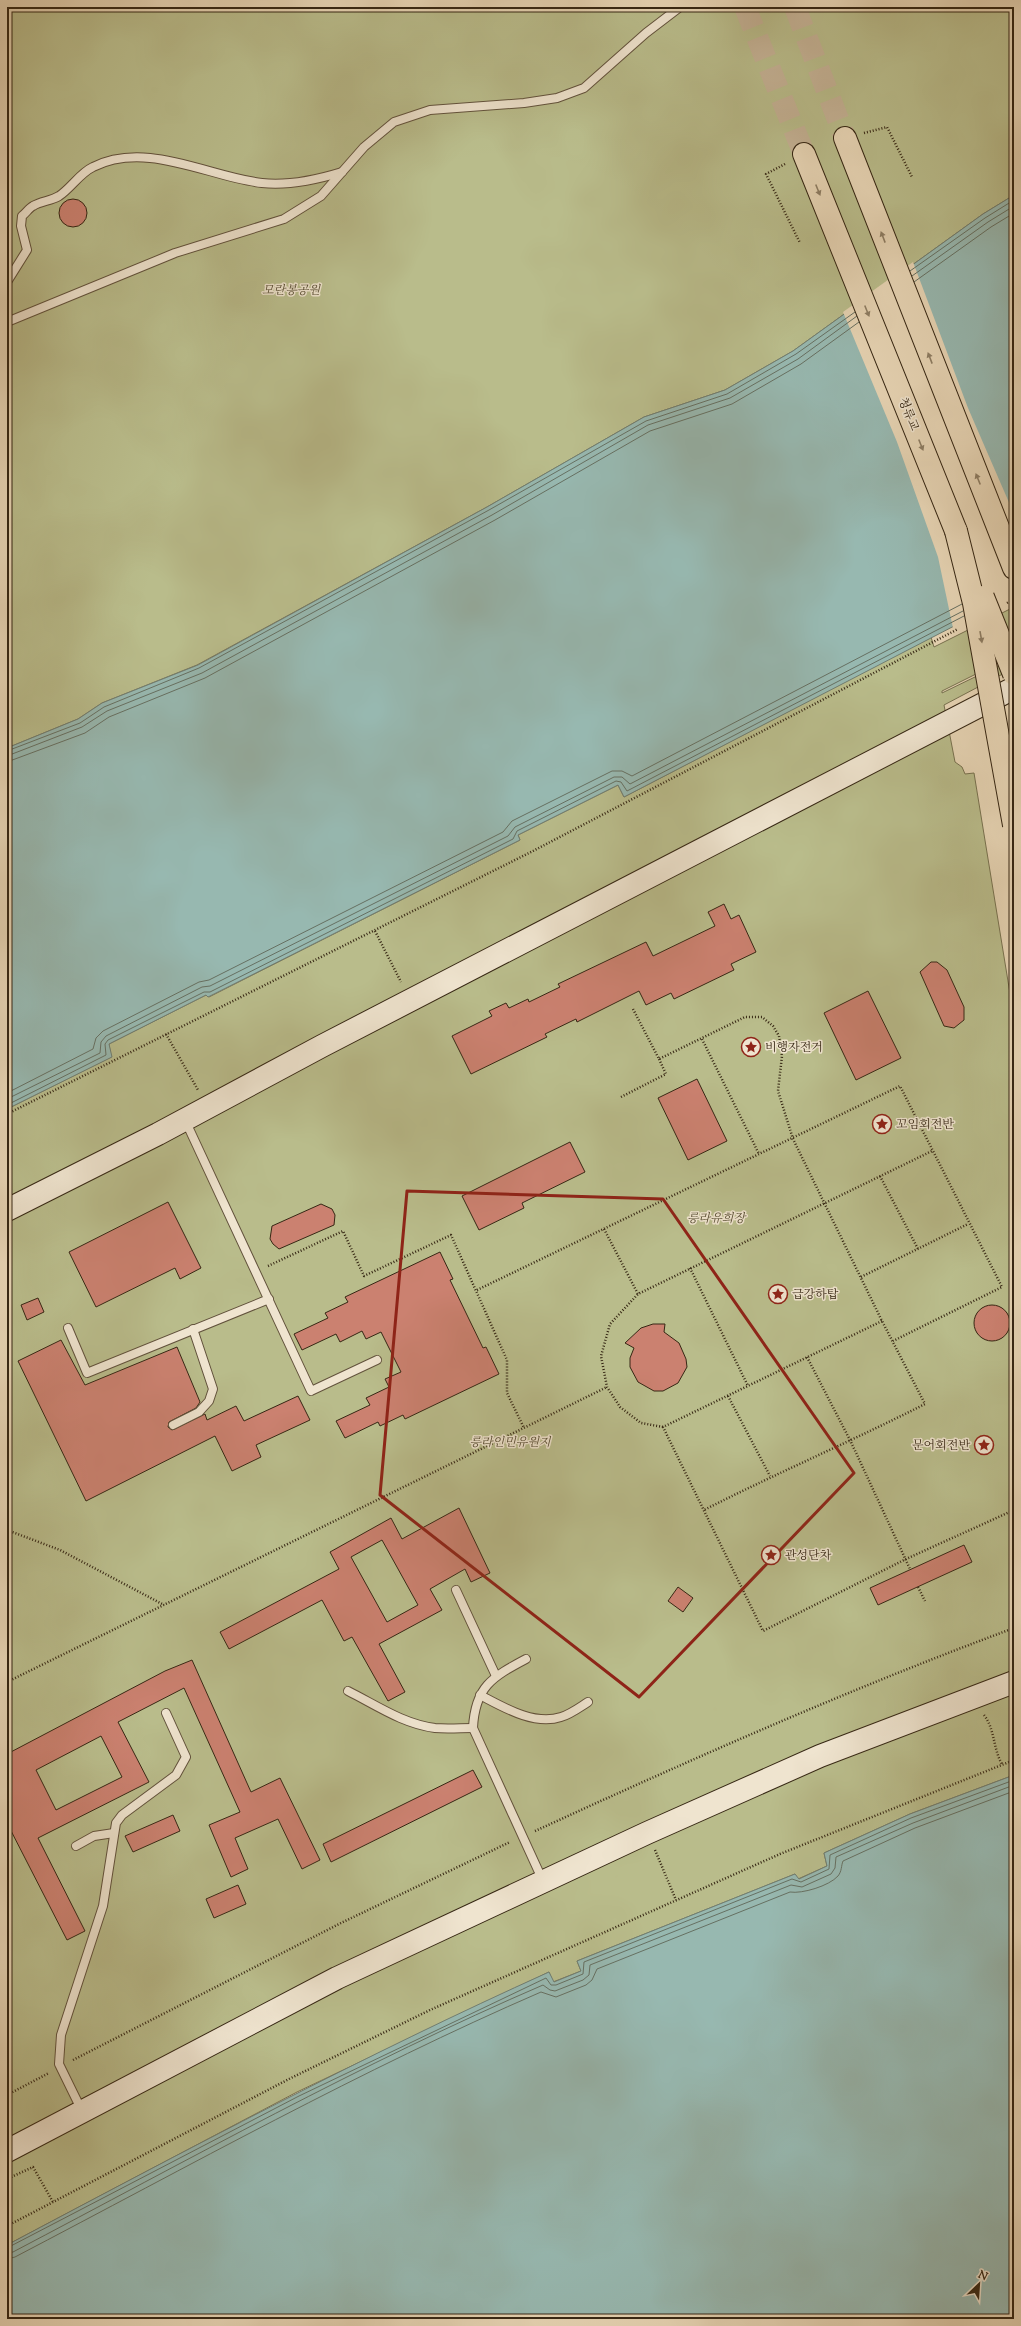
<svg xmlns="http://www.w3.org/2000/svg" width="1021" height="2326" font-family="'Sorts Mill Goudy','Noto Serif KR',serif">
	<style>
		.green { fill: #b9bc8b; stroke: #787250 }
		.water { fill: #97b8b0; stroke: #707e72 }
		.pier { fill: #e7d5b5 }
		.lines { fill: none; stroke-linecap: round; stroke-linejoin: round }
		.shore { stroke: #667062; stroke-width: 1 }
		.building { fill: #cb8170; stroke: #362714; fill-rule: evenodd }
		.primary-tunnel { stroke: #c4b295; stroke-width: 22; stroke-dasharray: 22 11; stroke-linecap: butt }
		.lane-casing { stroke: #62523c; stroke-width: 10 }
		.secondary-casing { stroke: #362714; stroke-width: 24 }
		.primary-casing { stroke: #362714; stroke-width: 24 }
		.path { stroke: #362714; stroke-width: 2.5; stroke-dasharray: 1 2; stroke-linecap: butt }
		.lane { stroke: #efe4cf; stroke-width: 8 }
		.secondary { stroke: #efe4cf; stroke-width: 22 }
		.primary { stroke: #e7d5b5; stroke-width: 22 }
		.primary-bridge-casing { stroke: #362714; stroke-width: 24; stroke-linecap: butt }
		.primary-bridge { stroke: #e7d5b5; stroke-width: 22 }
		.oneway { fill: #8e7e64 }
		.marked { fill: none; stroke: #8f2418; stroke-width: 3; stroke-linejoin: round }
		.labels { text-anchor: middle; stroke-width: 3; stroke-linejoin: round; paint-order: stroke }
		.park-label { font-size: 12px; font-style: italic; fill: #574c32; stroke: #efe4cf }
		.street-label { font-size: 12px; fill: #362714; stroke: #efe4cf }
		.poi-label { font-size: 12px; fill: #362714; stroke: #efe4cf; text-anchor: start }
	</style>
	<rect width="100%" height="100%" fill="#e7d5b5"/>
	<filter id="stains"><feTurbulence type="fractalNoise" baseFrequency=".005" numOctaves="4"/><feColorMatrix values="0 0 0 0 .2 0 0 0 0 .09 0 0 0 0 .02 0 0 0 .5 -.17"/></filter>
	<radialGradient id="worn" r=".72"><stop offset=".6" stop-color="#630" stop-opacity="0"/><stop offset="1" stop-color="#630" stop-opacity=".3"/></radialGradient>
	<!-- green -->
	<g class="green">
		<path d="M 7,7 L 1014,7 L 1014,195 L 983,214 L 793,351 L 725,390 L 644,417 L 487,507 L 197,665 L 102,703 L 78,719 L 7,748 Z"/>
		<path d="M 1014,607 L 1014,655 L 942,691 L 942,693 L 1014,658 L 1014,668 L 944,705 L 955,762 L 962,767 L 965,774 L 974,773 L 1014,1018 L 1014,1775 L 910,1814 L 824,1853 L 827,1866 L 798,1879 L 795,1874 L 577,1961 L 581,1971 L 553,1982 L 549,1972 L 297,2092 L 7,2245 L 7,1109 L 111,1057 L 109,1044 L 206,995 L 209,997 L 520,840 L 518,835 L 618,785 L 624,797 L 931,637 L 934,647 Z"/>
	</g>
	<!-- water -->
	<g class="water">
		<path d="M 1014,195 L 1014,595 L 624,797 L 618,785 L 518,835 L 520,840 L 208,997 L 206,995 L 109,1044 L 112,1057 L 7,1109 L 7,748 L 78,719 L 102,703 L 198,665 L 487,507 L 644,417 L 725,390 L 793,351 L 983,214 Z"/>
		<path d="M 1014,1775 L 1014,2319 L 7,2319 L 7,2245 C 186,2150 365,2055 549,1972 L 554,1982 L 581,1971 L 577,1961 L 795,1874 L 799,1879 L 827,1866 L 824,1853 L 910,1814 Z"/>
	</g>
	<!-- pier -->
	<path class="pier" d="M 913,262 L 968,408 L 1014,514 L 1014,597 L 953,628 L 938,557 L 897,442 L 843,312 Z"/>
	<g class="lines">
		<!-- shore -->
		<g class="shore">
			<path d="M 910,271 L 985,218 L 1014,200"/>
			<path d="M 912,276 L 988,222 L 1014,206"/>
			<path d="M 914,282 L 991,227 L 1014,213"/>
			<path d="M 7,751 L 80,723 L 104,707 L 199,668 L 489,510 L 646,421 L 727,394 L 796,354 L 855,312"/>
			<path d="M 7,756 L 82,727 L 107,711 L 202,673 L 492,515 L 648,425 L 730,398 L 798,359 L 857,316"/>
			<path d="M 7,762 L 85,733 L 109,717 L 205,678 L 495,520 L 650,431 L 732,404 L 801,364 L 859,322"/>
			<path d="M 7,1093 L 93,1049 L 96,1038 L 103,1031 L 199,982 L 209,980 L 503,832 L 512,821 L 612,771 L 622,771 L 632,776 L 962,604"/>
			<path d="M 7,1099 L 100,1053 L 101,1042 L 106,1036 L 202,987 L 210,986 L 508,836 L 515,827 L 614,777 L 622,777 L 630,784 L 963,611"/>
			<path d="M 7,1105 L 106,1055 L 105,1044 L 108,1040 L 204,992 L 210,992 L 513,839 L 517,831 L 616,781 L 621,782 L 627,791 L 964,616"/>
			<path d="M 7,2248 L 299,2096 L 546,1978 L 551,1985 L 556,1985 L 583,1974 L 584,1962 L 792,1879 L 801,1882 L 829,1869 L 830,1855 L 911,1818 L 1014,1780"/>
			<path d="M 7,2253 L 13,2252 C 188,2160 362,2063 543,1985 L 550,1990 L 555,1991 L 583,1980 L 589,1975 L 590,1965 L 791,1885 L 802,1887 L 831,1874 L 835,1868 L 836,1857 L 913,1823 L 1014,1785"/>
			<path d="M 7,2259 L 15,2257 C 189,2166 361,2070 541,1992 L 556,1997 L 586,1985 L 592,1980 L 597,1969 L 790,1892 C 802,1894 829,1886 838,1876 C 842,1871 841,1866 843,1861 L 915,1828 L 1014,1791"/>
		</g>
	</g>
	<!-- building -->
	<g class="building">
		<circle cx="73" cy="213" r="14"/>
		<path d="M 724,904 L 731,919 L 739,915 L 756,952 L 731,964 L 734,970 L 674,999 L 671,993 L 646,1005 L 639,991 L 577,1022 L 576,1019 L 545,1034 L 547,1037 L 471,1074 L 452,1036 L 492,1016 L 489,1011 L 506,1003 L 509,1008 L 528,999 L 529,1002 L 560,987 L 558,984 L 646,942 L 653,956 L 715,926 L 708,912 Z"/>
		<path d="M 931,962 L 937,962 L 947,970 L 964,1007 L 964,1020 L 954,1028 L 944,1026 L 920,972 Z"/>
		<path d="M 868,991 L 901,1058 L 856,1080 L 824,1013 Z"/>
		<path d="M 697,1079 L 727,1141 L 688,1160 L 658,1098 Z"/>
		<path d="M 570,1142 L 585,1172 L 522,1203 L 524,1208 L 479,1230 L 462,1196 Z"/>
		<path d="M 168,1202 L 201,1268 L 180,1279 L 175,1268 L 96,1307 L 69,1252 Z"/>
		<path d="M 321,1204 L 332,1209 L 335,1215 L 334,1225 L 279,1249 L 273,1244 L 270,1239 L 272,1226 Z"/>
		<path d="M 440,1252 L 453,1279 L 450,1280 L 483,1348 L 486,1347 L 499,1374 L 405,1419 L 403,1415 L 380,1426 L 378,1422 L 345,1438 L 336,1421 L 370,1405 L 366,1398 L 389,1387 L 385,1379 L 401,1372 L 381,1332 L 366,1339 L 362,1331 L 340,1342 L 336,1334 L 302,1350 L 294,1334 L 328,1318 L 325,1313 L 348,1302 L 345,1297 Z"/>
		<path d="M 38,1298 L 44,1312 L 27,1320 L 21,1305 Z"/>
		<circle cx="992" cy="1323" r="18"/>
		<path d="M 653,1324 L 665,1324 L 664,1332 L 679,1343 L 686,1359 L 687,1367 L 678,1383 L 663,1391 L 654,1391 L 638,1382 L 630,1367 L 630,1358 L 634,1348 L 625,1343 L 641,1328 Z"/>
		<path d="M 61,1340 L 85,1385 L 177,1347 L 200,1402 L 196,1408 L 169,1422 L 168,1427 L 172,1430 L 205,1414 L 207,1420 L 236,1406 L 244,1421 L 298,1396 L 310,1420 L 256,1445 L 261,1457 L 232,1471 L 215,1436 L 86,1501 L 18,1361 Z"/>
		<path d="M 459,1508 L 490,1573 L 471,1582 L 465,1569 L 430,1589 L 442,1610 L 379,1644 L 405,1692 L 388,1701 L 352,1637 L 344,1641 L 322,1600 L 229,1649 L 220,1632 L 339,1569 L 330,1552 L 391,1518 L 402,1539 ZM 382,1540 L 418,1605 L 387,1622 L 351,1557 Z"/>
		<path d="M 964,1545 L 972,1562 L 878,1605 L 870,1588 Z"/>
		<path d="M 678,1587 L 693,1598 L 683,1612 L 668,1601 Z"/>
		<path d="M 192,1660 L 251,1792 L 280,1778 L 320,1860 L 302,1869 L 278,1819 L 235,1838 L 248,1869 L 231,1877 L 209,1825 L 240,1812 L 184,1688 L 118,1722 L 149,1782 L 38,1838 L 85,1931 L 67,1940 L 7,1823 L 7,1754 L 165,1671 ZM 101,1736 L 122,1777 L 56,1810 L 36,1770 Z"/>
		<path d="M 473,1770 L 482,1787 L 331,1862 L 323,1844 Z"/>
		<path d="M 173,1815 L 180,1831 L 133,1852 L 125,1836 Z"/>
		<path d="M 238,1885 L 246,1904 L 214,1918 L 206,1899 Z"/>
	</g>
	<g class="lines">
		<!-- primary-tunnel -->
		<g class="primary-tunnel">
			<path d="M 745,7 L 804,154"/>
			<path d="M 795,7 L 845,138"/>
		</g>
		<defs>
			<g id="lane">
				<path d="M 7,282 L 27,250 L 21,226 L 22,216 C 26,213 29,208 33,206 C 41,201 51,201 59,196 C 71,188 80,173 93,167 C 146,140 209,177 262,183 C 289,186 316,180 342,172"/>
				<path d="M 7,322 L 175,253 L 284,219 L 321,196 L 364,147 L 394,122 L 430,110 L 524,103 L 557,98 L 584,88 L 646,33 L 680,7"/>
				<path d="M 185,1120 L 311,1391 L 377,1360"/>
				<path d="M 68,1328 L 87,1373 L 269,1299"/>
				<path d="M 173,1425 L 199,1412 L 209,1401 L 213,1389 L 193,1329"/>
				<path d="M 456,1590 L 496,1676"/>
				<path d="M 526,1659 C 492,1677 475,1687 473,1728 L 543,1881"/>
				<path d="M 348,1691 C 376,1705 403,1724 435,1728 C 447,1729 461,1728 473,1728"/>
				<path d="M 480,1695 C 503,1707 534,1726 561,1717 C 571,1714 580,1707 588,1702"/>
				<path d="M 76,1846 L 94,1836 L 114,1833"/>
				<path d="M 82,2111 L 59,2064 L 61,2035 L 103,1906 L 116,1823 L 122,1815 L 176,1775 L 186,1757 L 166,1713"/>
			</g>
			<g id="secondary">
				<path d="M 7,1210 L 158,1134 L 322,1046 L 1014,688"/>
				<path d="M 7,2151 L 337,1978 L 647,1833 L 820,1756 L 1014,1682"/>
			</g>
			<g id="primary">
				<path d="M 845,138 L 1014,568"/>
				<path d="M 804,154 L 956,531"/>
			</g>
		</defs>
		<!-- lane casing -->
		<use href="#lane" class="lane-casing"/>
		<!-- secondary casing -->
		<use href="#secondary" class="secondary-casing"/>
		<!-- primary casing -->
		<use href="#primary" class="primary-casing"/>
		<!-- path -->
		<g class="path">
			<path d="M 864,133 L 887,127 L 912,177"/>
			<path d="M 785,164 L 766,174 L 800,243"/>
			<path d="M 1007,603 L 1014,599"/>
			<path d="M 375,931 L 401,982"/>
			<path d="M 633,1009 L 659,1059 L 745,1017 L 762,1017 L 773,1026 L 779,1036 L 782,1056 L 778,1091 L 793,1139 L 882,1321 L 925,1404 C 852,1441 777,1473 704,1510"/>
			<path d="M 166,1034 L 198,1090"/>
			<path d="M 702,1039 L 759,1154"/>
			<path d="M 621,1097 L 666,1074 L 659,1059"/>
			<path d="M 7,1114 L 533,851 L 958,629"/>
			<path d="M 880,1176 L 918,1249"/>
			<path d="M 604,1229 L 638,1294"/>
			<path d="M 268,1266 L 343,1231 L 364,1276 L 451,1235 L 507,1360 L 507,1393 L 524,1428"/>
			<path d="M 690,1268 L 748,1386"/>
			<path d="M 861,1277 L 968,1224"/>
			<path d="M 477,1290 L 900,1086 L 1002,1287 L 893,1341"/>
			<path d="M 882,1321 L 663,1427 L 763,1631 L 906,1559 L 1014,1510"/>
			<path d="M 807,1357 L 851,1442 L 910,1569"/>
			<path d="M 728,1396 L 770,1476"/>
			<path d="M 663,1427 L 641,1423 L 620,1407 L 607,1387 L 601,1356 L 610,1324 L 638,1294 L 932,1151"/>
			<path d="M 7,1530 L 60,1550 L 164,1605"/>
			<path d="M 918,1587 L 925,1601"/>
			<path d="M 7,1682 L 607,1387"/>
			<path d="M 984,1715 C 995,1729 993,1749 1002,1764"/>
			<path d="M 535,1831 C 692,1759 852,1688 1014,1628"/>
			<path d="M 655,1850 L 676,1900"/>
			<path d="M 73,2060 L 341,1923 L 510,1842"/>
			<path d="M 7,2095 L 49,2073"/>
			<path d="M 7,2175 L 9,2178 L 33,2167 L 53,2202"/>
			<path d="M 7,2226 L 289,2079 L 430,2010 L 780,1854 L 1014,1760"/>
		</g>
		<!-- lane -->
		<use href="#lane" class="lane"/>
		<!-- secondary -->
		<use href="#secondary" class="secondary"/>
		<!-- primary -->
		<use href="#primary" class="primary"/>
		<defs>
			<g id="primary-bridge">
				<path d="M 956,531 L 974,603 L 1014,825"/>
				<path d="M 983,597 L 1014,674"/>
			</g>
		</defs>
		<!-- primary-bridge casing -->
		<use href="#primary-bridge" class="primary-bridge-casing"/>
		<!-- primary-bridge -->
		<use href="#primary-bridge" class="primary-bridge"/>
	</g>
	<!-- one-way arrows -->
	<defs><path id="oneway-solid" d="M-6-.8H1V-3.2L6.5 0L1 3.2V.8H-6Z"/></defs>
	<g class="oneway">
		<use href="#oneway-solid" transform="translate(818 190) rotate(68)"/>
		<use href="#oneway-solid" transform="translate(883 237) rotate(-111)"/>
		<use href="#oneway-solid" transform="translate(867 311) rotate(68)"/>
		<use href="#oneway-solid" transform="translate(930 358) rotate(-111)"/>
		<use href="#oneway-solid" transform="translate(921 445) rotate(68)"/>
		<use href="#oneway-solid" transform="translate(978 479) rotate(-112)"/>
		<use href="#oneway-solid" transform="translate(981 637) rotate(80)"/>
	</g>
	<!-- marked area -->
	<path class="marked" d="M 407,1191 L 663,1199 L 854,1473 L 639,1697 L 380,1495 Z"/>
	<!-- icons -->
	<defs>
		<symbol id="sight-ring" viewBox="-11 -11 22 22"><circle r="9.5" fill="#efe4cf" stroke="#8f2418" stroke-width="1.5"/><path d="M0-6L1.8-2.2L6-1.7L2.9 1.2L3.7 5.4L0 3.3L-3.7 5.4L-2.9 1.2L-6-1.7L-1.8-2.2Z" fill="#8f2418"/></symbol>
	</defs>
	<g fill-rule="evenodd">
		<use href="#sight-ring" x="740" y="1036" width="22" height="22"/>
		<use href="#sight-ring" x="871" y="1113" width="22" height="22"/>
		<use href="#sight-ring" x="767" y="1283" width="22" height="22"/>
		<use href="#sight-ring" x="973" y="1434" width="22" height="22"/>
		<use href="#sight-ring" x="760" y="1544" width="22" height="22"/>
	</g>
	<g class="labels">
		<!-- park labels -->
		<g class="park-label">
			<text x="291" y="294">모란봉공원</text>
			<text x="716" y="1222">릉라유희장</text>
			<text x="510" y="1446">릉라인민유원지</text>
		</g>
		<!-- street labels -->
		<g class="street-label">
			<text transform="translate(909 414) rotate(68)" y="4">청류교</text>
		</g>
		<!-- poi labels -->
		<g class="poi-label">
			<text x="765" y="1051">비행자전거</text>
			<text x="896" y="1128">꼬임회전반</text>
			<text x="792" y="1298">급강하탑</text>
			<text x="970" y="1449" text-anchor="end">문어회전반</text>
			<text x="785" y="1559">관성단차</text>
		</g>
	</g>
	<!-- margin -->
	<rect width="1021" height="2326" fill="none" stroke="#e7d5b5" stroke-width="24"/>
	<rect x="8" y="8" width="1005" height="2310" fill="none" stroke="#362714" stroke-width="2"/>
	<rect x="12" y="12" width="997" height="2302" fill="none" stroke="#362714"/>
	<!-- north arrow -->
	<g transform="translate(979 2284) rotate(25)" stroke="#efe4cf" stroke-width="3" paint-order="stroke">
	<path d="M0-3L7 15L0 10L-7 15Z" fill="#362714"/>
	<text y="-6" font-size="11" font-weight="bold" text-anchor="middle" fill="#362714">N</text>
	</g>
	<rect width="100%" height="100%" filter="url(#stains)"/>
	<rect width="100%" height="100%" fill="url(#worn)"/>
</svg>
